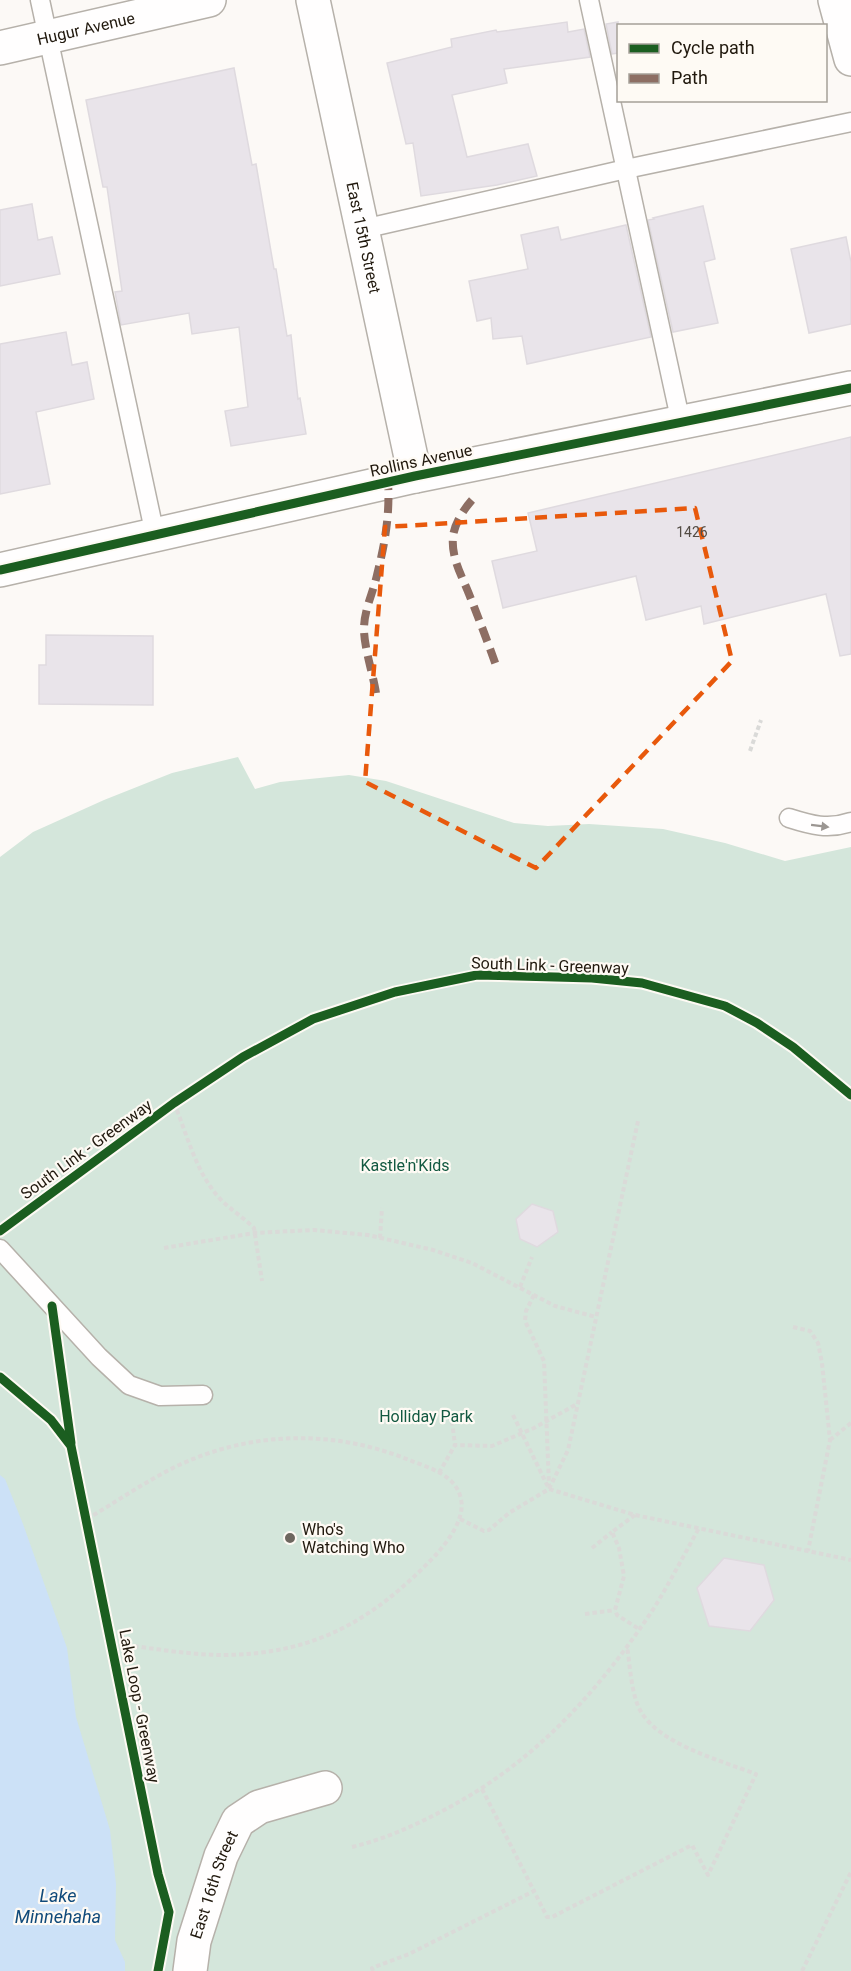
<svg xmlns="http://www.w3.org/2000/svg" width="851" height="1971" font-family="Roboto,sans-serif">
	<style>
		.green { fill: #d4e6db }
		.water { fill: #cce1f7 }
		.building { fill: #e9e4ea; stroke: #dfdadf; stroke-width: 1.5 }
		.lines { fill: none; stroke-linecap: round; stroke-linejoin: round }
		.lane-casing { stroke: #b6b1aa; stroke-width: 21 }
		.street-casing { stroke: #b6b1aa; stroke-width: 36 }
		.path { stroke: #dadad8; stroke-width: 4; stroke-dasharray: 4.5 3; stroke-linecap: butt }
		.lane { stroke: #fffefe; stroke-width: 18 }
		.street { stroke: #fffefe; stroke-width: 33 }
		.quiet { stroke: #8d6e63; stroke-width: 8; stroke-dasharray: 15 8; stroke-linecap: butt }
		.cycleway-casing { stroke: #fefaf4; stroke-width: 13 }
		.cycleway { stroke: #1b5e20; stroke-width: 9 }
		.oneway { fill: #9b9692 }
		.marked { fill: none; stroke: #e8590c; stroke-width: 4.5; stroke-dasharray: 12 8; stroke-linejoin: round }
		.poi-dot { fill: #6d675f; stroke: #fefaf4; stroke-width: 2 }
		.labels { text-anchor: middle; stroke-width: 4.5; stroke-linejoin: round; paint-order: stroke }
		.number-label { font-size: 14px; fill: #534c45 }
		.street-label { font-size: 16px; fill: #20180d; stroke: #fefaf4 }
		.park-label { font-size: 16px; fill: #125840; stroke: #fefaf4 }
		.poi-label { font-size: 16px; fill: #20180d; stroke: #fefaf4; text-anchor: start }
		.water-label { font-size: 18px; font-style: italic; fill: #104a7a; stroke: #fefaf4 }
	</style>
	<rect width="100%" height="100%" fill="#fcf9f6"/>
	<!-- green -->
	<path class="green" d="M 238,757 L 255,789 L 280,782 L 349,775 L 386,781 L 514,823 L 548,826 L 589,824 L 663,829 L 725,843 L 785,861 L 851,847 L 851,1971 L 0,1971 L 0,857 L 33,832 L 104,800 L 172,773 Z"/>
	<!-- water -->
	<path class="water" d="M 0,1475 L 5,1479 L 23,1524 L 67,1648 L 76,1717 L 110,1830 L 116,1884 L 115,1940 L 125,1962 L 125,1971 L 0,1971 Z"/>
	<!-- building -->
	<g class="building">
		<path d="M 567,22 L 568,32 L 584,29 L 590,57 L 504,69 L 507,83 L 452,95 L 467,157 L 528,144 L 537,176 L 497,185 L 421,196 L 413,143 L 406,144 L 387,63 L 452,47 L 451,39 L 496,30 L 497,32 Z"/>
		<path d="M 618,22 L 618,53 L 612,54 L 606,24 Z"/>
		<path d="M 234,68 L 252,165 L 256,164 L 274,269 L 276,269 L 287,336 L 291,335 L 298,399 L 300,398 L 306,434 L 231,446 L 225,411 L 248,407 L 239,327 L 192,334 L 189,313 L 121,325 L 115,292 L 122,291 L 107,187 L 103,187 L 86,100 Z"/>
		<path d="M 32,204 L 38,240 L 52,237 L 60,274 L 0,286 L 0,210 Z"/>
		<path d="M 703,206 L 715,259 L 704,262 L 718,323 L 673,332 L 648,220 L 654,219 L 653,218 Z"/>
		<path d="M 626,225 L 651,337 L 527,364 L 522,336 L 493,339 L 491,318 L 477,321 L 469,281 L 528,269 L 521,235 L 558,227 L 561,240 Z"/>
		<path d="M 846,237 L 851,262 L 851,324 L 809,333 L 791,249 Z"/>
		<path d="M 66,332 L 72,365 L 87,362 L 94,399 L 36,412 L 50,484 L 0,494 L 0,344 Z"/>
		<path d="M 851,437 L 851,654 L 840,656 L 826,594 L 704,624 L 701,606 L 646,620 L 636,576 L 503,608 L 492,561 L 537,551 L 528,513 Z"/>
		<path d="M 46,635 L 153,636 L 153,705 L 39,704 L 39,665 L 46,665 Z"/>
		<path d="M 532,1204 L 553,1211 L 558,1232 L 537,1247 L 520,1239 L 516,1219 Z"/>
		<path d="M 724,1558 L 764,1565 L 774,1600 L 750,1631 L 709,1626 L 697,1588 Z"/>
	</g>
	<g class="lines">
		<defs>
			<g id="lane">
				<path d="M 40,0 L 155,535"/>
				<path d="M 589,0 L 681,423"/>
				<path d="M 363,229 L 626,169 L 851,122"/>
				<path d="M 789,818 C 811,825 828,830 851,822"/>
				<path d="M 0,1249 L 99,1357 L 129,1385 L 160,1396 L 203,1395"/>
			</g>
			<g id="street">
				<path id="s1" d="M 313,0 L 415,476"/>
				<path d="M 835,0 L 851,59"/>
				<path id="s2" d="M 0,48 L 209,0"/>
				<path d="M 0,570 L 415,476 L 851,388"/>
				<path id="s3" d="M 190,1971 L 194,1941 L 221,1856 L 238,1821 L 259,1807 L 325,1788"/>
			</g>
		</defs>
		<!-- lane casing -->
		<use href="#lane" class="lane-casing"/>
		<!-- street casing -->
		<use href="#street" class="street-casing"/>
		<!-- path -->
		<g class="path">
			<path d="M 750,751 L 761,720"/>
			<path d="M 174,1103 C 187,1134 194,1166 215,1193 C 226,1207 242,1216 254,1228 L 262,1281"/>
			<path d="M 380,1238 L 382,1208"/>
			<path d="M 164,1248 L 254,1233 L 314,1230 L 368,1235 L 433,1250 L 472,1263 L 555,1306 L 596,1317"/>
			<path d="M 520,1287 L 532,1257"/>
			<path d="M 534,1295 L 526,1311 L 525,1321 L 544,1361 L 549,1485"/>
			<path d="M 793,1327 L 810,1331 L 818,1343 L 822,1363 L 830,1440 L 808,1551"/>
			<path d="M 513,1415 L 549,1489 L 635,1515 L 851,1560"/>
			<path d="M 452,1421 L 455,1445"/>
			<path d="M 830,1440 L 851,1423"/>
			<path d="M 439,1473 L 455,1445 L 492,1446 L 534,1428 L 577,1404"/>
			<path d="M 635,1515 L 612,1532 L 619,1548 L 624,1576 L 615,1610 L 617,1615 L 639,1629"/>
			<path d="M 87,1519 C 116,1502 146,1481 177,1466 C 251,1431 333,1429 409,1460 C 430,1468 456,1475 461,1499 C 466,1521 443,1548 429,1562 C 370,1622 312,1654 225,1655 C 188,1655 150,1648 113,1643"/>
			<path d="M 460,1519 L 484,1531 L 489,1530 L 509,1513 L 549,1489 L 568,1450 L 638,1121"/>
			<path d="M 592,1548 L 612,1532"/>
			<path d="M 585,1614 L 615,1610"/>
			<path d="M 482,1789 L 534,1891"/>
			<path d="M 352,1847 C 385,1839 416,1825 446,1809 C 535,1762 599,1691 654,1608 C 670,1582 684,1555 699,1528"/>
			<path d="M 373,1971 L 372,1968 L 409,1954 L 534,1891 L 547,1917 L 552,1917 L 692,1845 L 708,1875 L 756,1774 C 722,1761 658,1744 640,1710 C 631,1693 630,1665 627,1646"/>
			<path d="M 802,1971 L 851,1872"/>
		</g>
		<!-- lane -->
		<use href="#lane" class="lane"/>
		<!-- street -->
		<use href="#street" class="street"/>
		<!-- quiet -->
		<g class="quiet">
			<path d="M 472,500 C 464,509 454,524 453,537 C 451,558 462,576 469,594 C 479,619 488,643 497,668"/>
			<path d="M 376,693 C 373,674 364,647 364,629 C 364,610 373,593 377,575 C 385,543 390,515 388,482"/>
		</g>
		<defs>
			<g id="cycleway">
				<path d="M 0,570 L 415,476 L 851,388"/>
				<path d="M 0,1231 L 174,1103 L 243,1057 L 313,1019 L 395,992 L 477,975 L 592,978 L 642,983 L 725,1006 L 757,1023 L 793,1047 L 851,1095"/>
				<path d="M 52,1306 L 71,1443"/>
				<path d="M 0,1377 L 51,1420 L 71,1446 L 158,1874 L 169,1912 L 158,1971"/>
			</g>
		</defs>
		<!-- cycleway casing -->
		<use href="#cycleway" class="cycleway-casing"/>
		<!-- cycleway -->
		<use href="#cycleway" class="cycleway"/>
	</g>
	<!-- one-way arrows -->
	<defs><path id="oneway-solid" d="M-6-.8H1V-3.2L6.5 0L1 3.2V.8H-6Z" transform="scale(1.5)"/></defs>
	<use class="oneway" href="#oneway-solid" transform="translate(820 826) rotate(7)"/>
	<!-- marked area -->
	<path class="marked" d="M 695,508 L 732,661 L 536,868 L 365,782 L 385,527 Z"/>
	<!-- markers -->
	<circle class="poi-dot" cx="290" cy="1538" r="6"/>
	<g class="labels">
		<!-- number labels -->
		<g class="number-label">
			<text x="692" y="537">1426</text>
		</g>
		<!-- street labels -->
		<g class="street-label">
			<text dy="6" stroke="none"><textPath href="#s2" startOffset="88">Hugur Avenue</textPath></text>
			<text dy="6" stroke="none"><textPath href="#s1" startOffset="243">East 15th Street</textPath></text>
			<text transform="translate(421 460) rotate(-12)" y="6">Rollins Avenue</text>
			<text transform="translate(550 965) rotate(2)" y="6">South Link - Greenway</text>
			<text transform="translate(86 1149) rotate(-36)" y="6">South Link - Greenway</text>
			<text transform="translate(140 1706) rotate(79)" y="6">Lake Loop - Greenway</text>
			<text dy="6" stroke="none"><textPath href="#s3" startOffset="90">East 16th Street</textPath></text>
		</g>
		<!-- park labels -->
		<g class="park-label">
			<text x="405" y="1171">Kastle'n'Kids</text>
			<text x="426" y="1422">Holliday Park</text>
		</g>
		<!-- poi labels -->
		<g class="poi-label">
			<text x="302" y="1535">Who's<tspan x="302" dy="18">Watching Who</tspan></text>
		</g>
		<!-- water labels -->
		<g class="water-label">
			<text x="58" y="1902">Lake<tspan x="58" dy="21">Minnehaha</tspan></text>
		</g>
	</g>
	<!-- legend -->
	<rect x="617" y="24" width="210" height="78" fill="#fefaf4" stroke="#a5a098" stroke-width="1.5"/>
	<rect x="629" y="44" width="30" height="9" fill="#1b5e20" stroke="#a5a098" stroke-width="1.5"/>
	<text x="671" y="54" font-size="18" fill="#20180d">Cycle path</text>
	<rect x="629" y="74" width="30" height="9" fill="#8d6e63" stroke="#a5a098" stroke-width="1.5"/>
	<text x="671" y="84" font-size="18" fill="#20180d">Path</text>
</svg>
